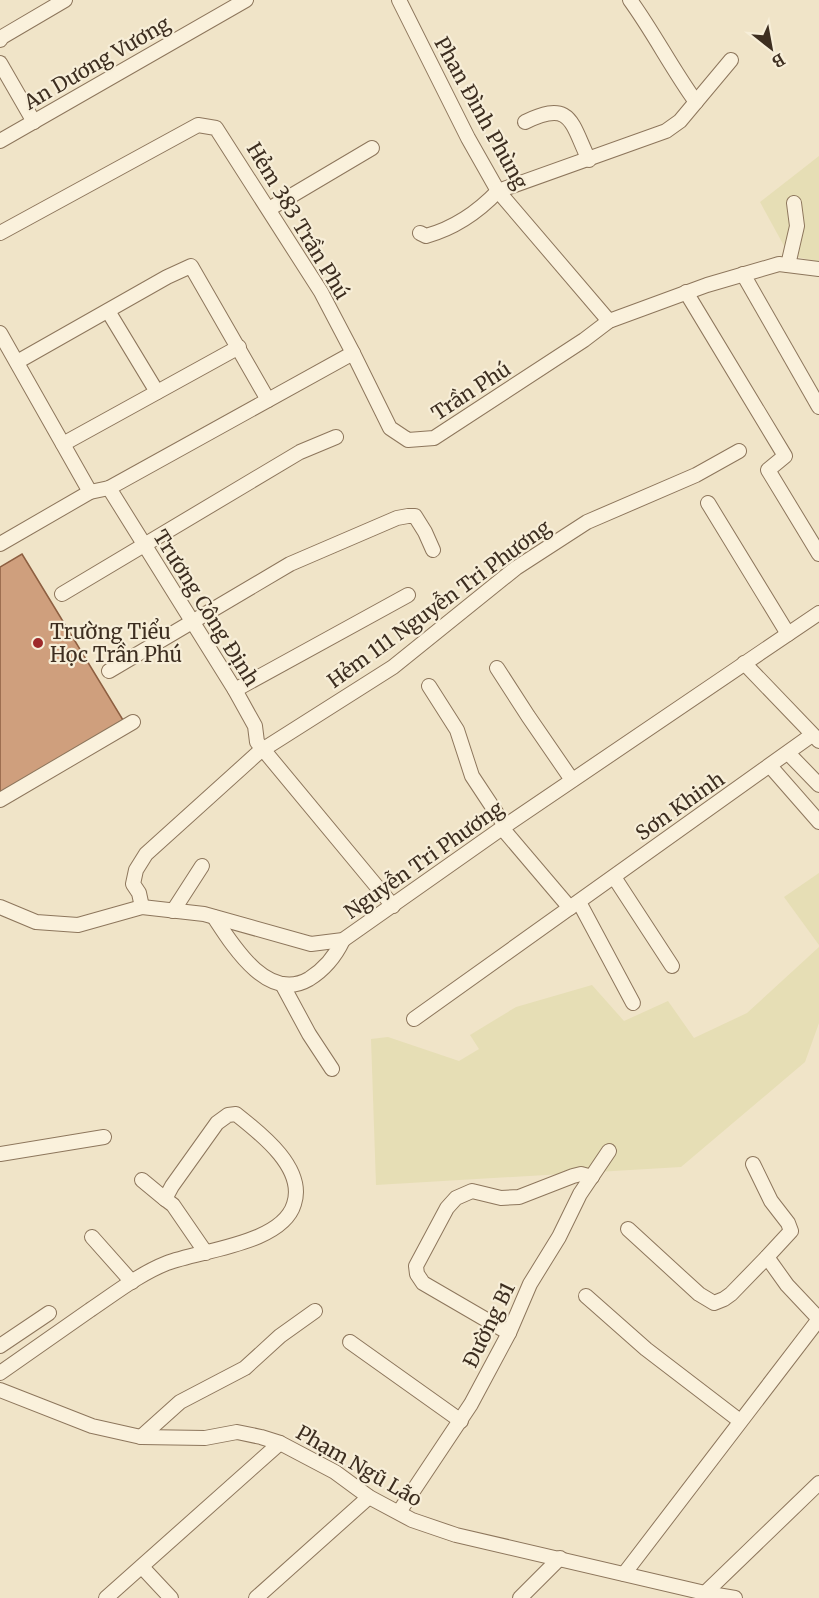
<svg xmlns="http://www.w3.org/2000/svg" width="819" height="1598" font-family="Merriweather,serif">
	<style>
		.farmland { fill: #e6deb5 }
		.building { fill: #cf9f7d; stroke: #8d5f41; stroke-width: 1.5 }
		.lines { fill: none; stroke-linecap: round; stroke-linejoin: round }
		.minor-casing { stroke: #8d765c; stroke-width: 16 }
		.minor { stroke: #faf1dc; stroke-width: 14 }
		.poi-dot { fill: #9e2a2b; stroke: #f7eed8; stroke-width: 2 }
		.labels { text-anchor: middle; stroke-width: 4.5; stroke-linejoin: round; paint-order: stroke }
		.street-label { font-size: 20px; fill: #3d2e20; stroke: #f7eed8 }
		.poi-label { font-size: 20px; fill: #3d2e20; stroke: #f7eed8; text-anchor: start }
	</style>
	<rect width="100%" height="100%" fill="#f0e4c8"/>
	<!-- farmland -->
	<g class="farmland">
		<path d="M 819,156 L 819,262 L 789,255 L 760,202 Z"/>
		<path d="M 819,873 L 819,945 L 784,897 Z"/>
		<path d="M 819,947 L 819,1023 L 805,1062 L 681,1167 L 376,1185 L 371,1039 L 388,1037 L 459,1061 L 479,1049 L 470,1035 L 516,1007 L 592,985 L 624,1021 L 668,1001 L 694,1038 L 747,1013 Z"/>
	</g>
	<!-- building -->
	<path class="building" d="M 22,554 L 123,720 L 0,794 L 0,567 Z"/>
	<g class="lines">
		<defs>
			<g id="minor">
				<path d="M 399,0 L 468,138 L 498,191 L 609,321"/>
				<path d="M 630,0 C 654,33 672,69 696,102"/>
				<path d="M 0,40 L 2,37 L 65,0"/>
				<path d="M 0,63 L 34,122"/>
				<path d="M 525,122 C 572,99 571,123 589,160"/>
				<path d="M 0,141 L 246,0"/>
				<path d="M 269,209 L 372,148"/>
				<path d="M 0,233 L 198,125 L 216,128 L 321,292 L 353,353"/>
				<path d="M 420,233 L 426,236 C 455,228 478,212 498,191 L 666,131 L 680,121 L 731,60"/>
				<path d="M 788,265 L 797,226 L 794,203"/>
				<path d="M 743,274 L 819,407"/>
				<path d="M 686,292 L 785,456 L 768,470 L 819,554"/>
				<path d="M 108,311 L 157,392"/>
				<path d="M 0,333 L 90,492"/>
				<path d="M 17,362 L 167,277 L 191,266 L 268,400"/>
				<path d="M 63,444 L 239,347"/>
				<path d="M 109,488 L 235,690 L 255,726 L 257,742 L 393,906"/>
				<path d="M 708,503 L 788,634"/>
				<path d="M 0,544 L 90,492 L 109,488 L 353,353 L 390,428 L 408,440 L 434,438 L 584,340 L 609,321 L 707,285 L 779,264 L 819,269"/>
				<path d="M 62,594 L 300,452 L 336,437"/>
				<path d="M 744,663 L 819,741"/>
				<path d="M 497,668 L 528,716 L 572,780"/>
				<path d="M 109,671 L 290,564 L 397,518 L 408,516 L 415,516 L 425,532 L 433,550"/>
				<path d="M 429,686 L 457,730 L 472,776 L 505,826"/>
				<path d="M 235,690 L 408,595"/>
				<path d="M 788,753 L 819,785"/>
				<path d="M 770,766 L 819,822"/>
				<path d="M 0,800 L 133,722"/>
				<path d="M 502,828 L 570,908"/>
				<path d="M 614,877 L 672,966"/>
				<path d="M 579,902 L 633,1003"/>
				<path d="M 0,907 L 36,922 L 78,925 L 142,907 L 204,914 L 311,944 L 343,940 L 505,826 L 819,613"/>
				<path d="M 142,907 L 139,893 L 133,884 L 136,870 L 146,854 L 259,752 L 393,667 L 516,568 L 587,522 L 696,475 L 739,451"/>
				<path d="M 173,911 L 202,866"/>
				<path d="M 214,917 C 233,946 268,1003 309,979 C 325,969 335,957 343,940"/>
				<path d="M 282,984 L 309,1034 L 332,1069"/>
				<path d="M 414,1019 L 812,735"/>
				<path d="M 0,1154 L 104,1137"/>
				<path d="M 142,1180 L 165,1199"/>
				<path d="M 628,1229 L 699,1294 L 714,1303 L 724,1299 L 731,1294 L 767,1257"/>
				<path d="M 92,1237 L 132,1282"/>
				<path d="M 586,1296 L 646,1349 L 740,1421"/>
				<path d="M 509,1333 L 423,1283 L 417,1274 L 416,1266 L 447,1208 L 456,1198 L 472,1191 L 501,1198 L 519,1197 L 573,1176 L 581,1174 L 592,1177"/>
				<path d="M 350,1342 L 461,1421"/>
				<path d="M 0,1346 L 49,1313"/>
				<path d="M 0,1373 C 30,1352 60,1331 90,1310 C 114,1294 139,1274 167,1263 C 201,1250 282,1244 294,1204 C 306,1168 260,1133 236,1114 L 228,1115 L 217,1123 L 172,1186 L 165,1199 L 173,1205 L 206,1253"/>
				<path d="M 0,1390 L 92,1426 L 141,1437 L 205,1438 L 237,1432 L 261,1437 L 280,1443 L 335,1472 L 369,1497 L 412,1520 L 456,1535 L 705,1593 L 735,1598"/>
				<path d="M 141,1437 L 180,1402 L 245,1368 L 280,1336 L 315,1311"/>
				<path d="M 399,1512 L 471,1404 L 509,1333 L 530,1284 L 559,1237 L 580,1194 L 609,1151"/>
				<path d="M 142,1567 L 171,1598"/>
				<path d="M 624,1574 L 819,1319 L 787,1285 L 767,1257 L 791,1231 L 788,1223 L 771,1201 L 753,1164"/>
				<path d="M 705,1593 L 819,1483"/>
				<path d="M 106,1598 L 280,1443"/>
				<path d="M 256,1598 L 369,1497"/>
				<path d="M 520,1598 L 560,1558"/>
			</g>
		</defs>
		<!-- minor casing -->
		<use href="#minor" class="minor-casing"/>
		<!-- minor -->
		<use href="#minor" class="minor"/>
	</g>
	<!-- markers -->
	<circle class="poi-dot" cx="38" cy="643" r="6"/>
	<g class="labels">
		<!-- street labels -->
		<g class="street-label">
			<text transform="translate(97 63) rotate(-30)" y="7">An Dương Vương</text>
			<text transform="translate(481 113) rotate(61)" y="7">Phan Đình Phùng</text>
			<text transform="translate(298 221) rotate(59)" y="7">Hẻm 383 Trần Phú</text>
			<text transform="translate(471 391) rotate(-33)" y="7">Trần Phú</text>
			<text transform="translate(439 604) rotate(-36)" y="7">Hẻm 111 Nguyễn Tri Phương</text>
			<text transform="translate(206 608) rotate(58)" y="7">Trương Công Định</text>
			<text transform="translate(680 806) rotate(-35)" y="7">Sơn Khinh</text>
			<text transform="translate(424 860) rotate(-35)" y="7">Nguyễn Tri Phương</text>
			<text transform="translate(489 1325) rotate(-64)" y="7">Đường B1</text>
			<text transform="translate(359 1466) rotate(30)" y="7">Phạm Ngũ Lão</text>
		</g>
		<!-- poi labels -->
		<g class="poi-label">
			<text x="50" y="639">Trường Tiểu<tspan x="50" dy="23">Học Trần Phú</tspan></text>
		</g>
	</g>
	<!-- north arrow -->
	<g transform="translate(771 48) rotate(149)" stroke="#f7eed8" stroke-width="4.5" paint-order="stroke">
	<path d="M0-4.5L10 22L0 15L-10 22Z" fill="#3d2e20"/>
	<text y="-9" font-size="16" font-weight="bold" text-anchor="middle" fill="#3d2e20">B</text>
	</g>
</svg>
